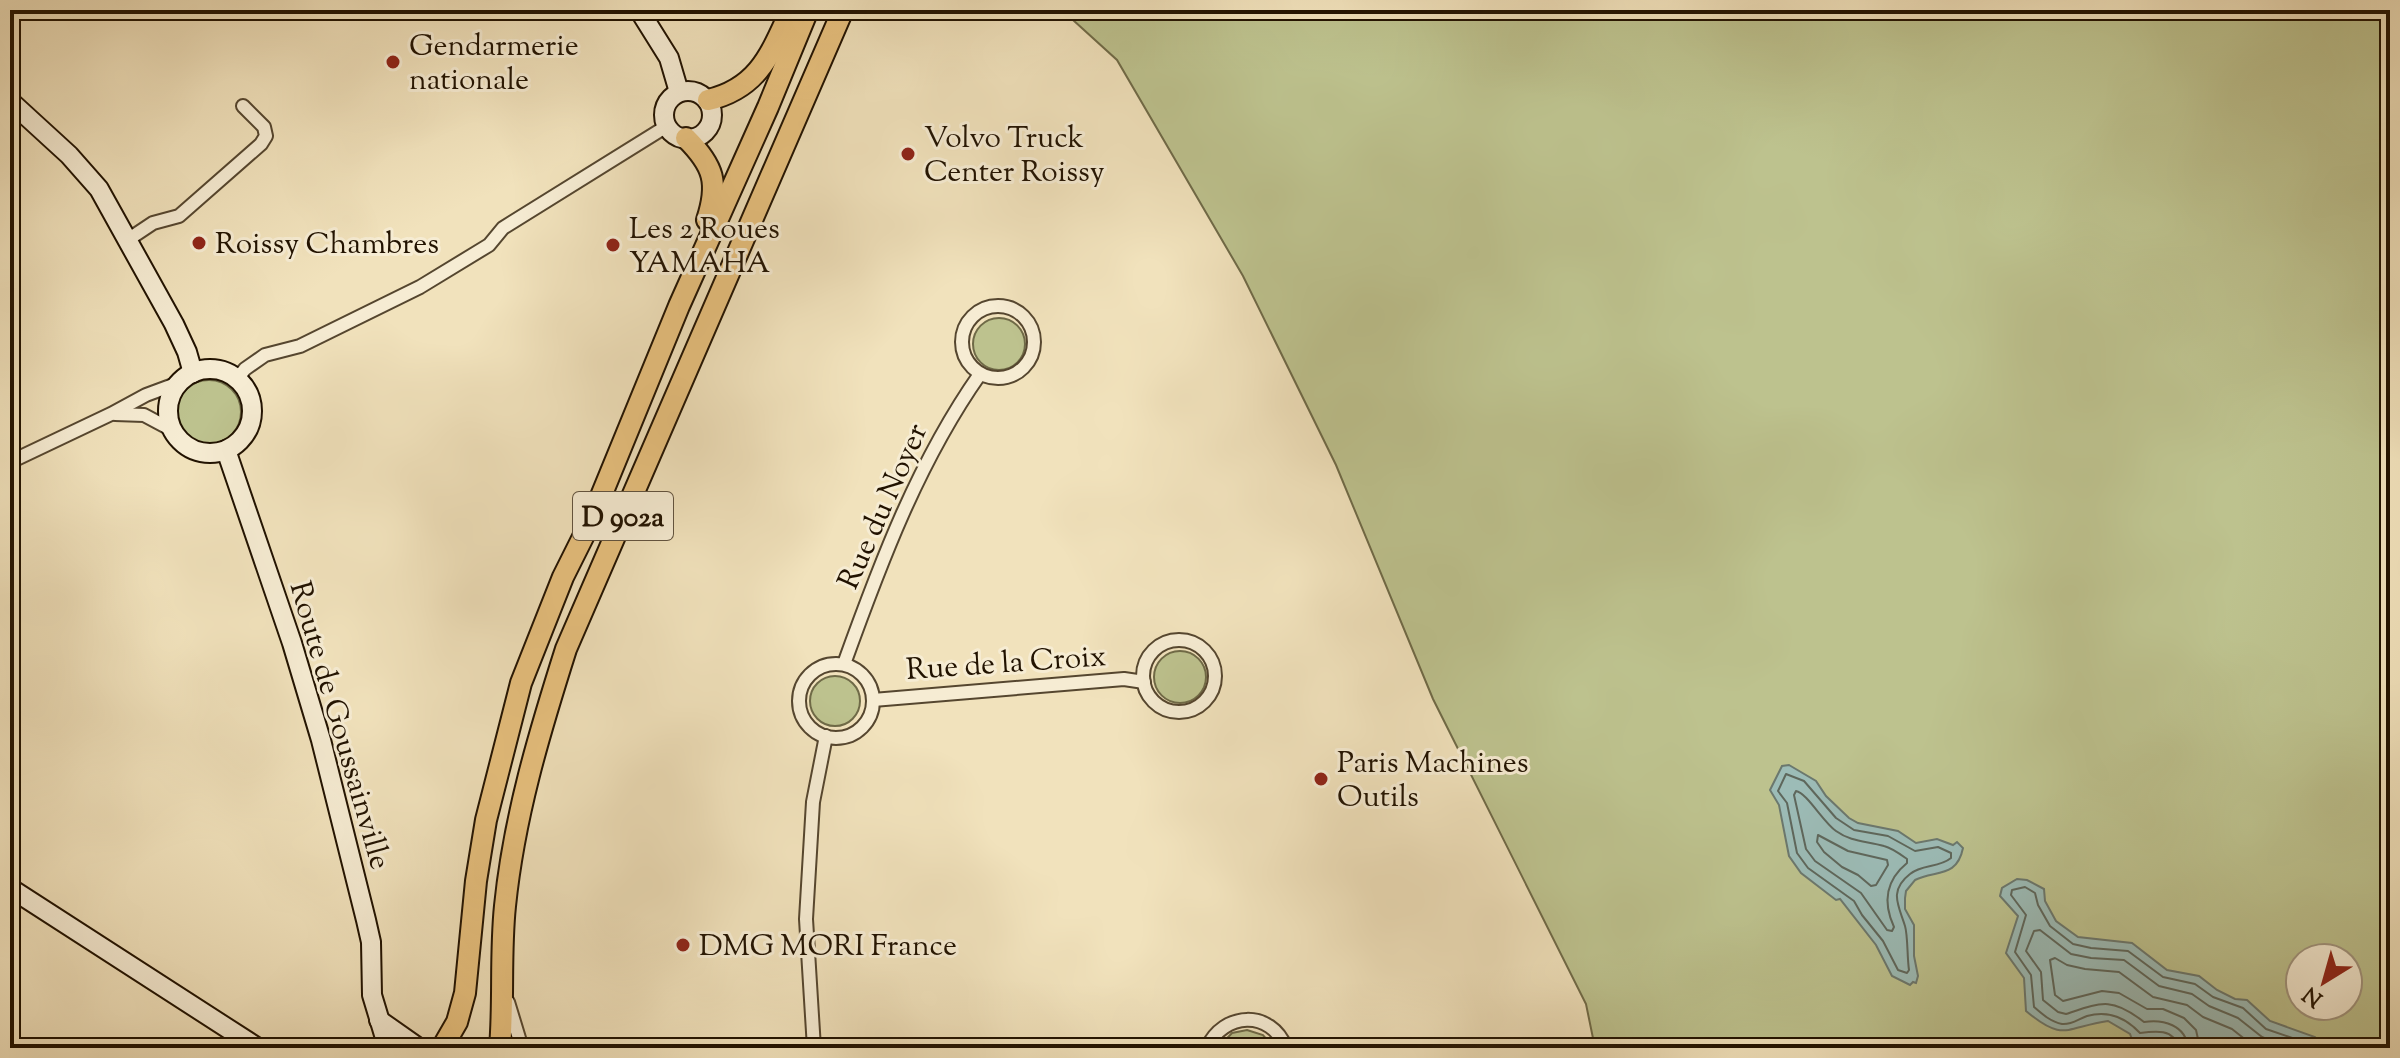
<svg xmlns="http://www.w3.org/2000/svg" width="2400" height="1058" font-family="'Sorts Mill Goudy',serif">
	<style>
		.green { fill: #bdc28e; stroke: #6f6a47; stroke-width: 2; fill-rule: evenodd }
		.water { fill: #9cbcb7; stroke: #6b786e; stroke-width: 2 }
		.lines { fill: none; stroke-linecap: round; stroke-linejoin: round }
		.shore { stroke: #5e675c; stroke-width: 2 }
		.street-casing { stroke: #55462f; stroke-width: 16 }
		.secondary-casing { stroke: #211200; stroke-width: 22 }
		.primary-casing { stroke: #211200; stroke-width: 24 }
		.street { stroke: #f6ecd3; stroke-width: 12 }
		.secondary { stroke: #f6ecd3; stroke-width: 18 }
		.primary { stroke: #e8c17e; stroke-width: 20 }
		.poi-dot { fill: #8f2418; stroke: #f6ecd3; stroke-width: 3 }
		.labels { text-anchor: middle; stroke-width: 6; stroke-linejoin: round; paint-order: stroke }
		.shield { fill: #f6ecd3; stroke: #61533f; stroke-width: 2 }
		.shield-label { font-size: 28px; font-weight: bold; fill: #211200 }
		.poi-label { font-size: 30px; fill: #211200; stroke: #f6ecd3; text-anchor: start }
		.street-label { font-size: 30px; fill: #211200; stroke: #f6ecd3 }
	</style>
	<rect width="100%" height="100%" fill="#f1e2bc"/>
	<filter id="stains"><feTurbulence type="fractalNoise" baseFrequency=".0025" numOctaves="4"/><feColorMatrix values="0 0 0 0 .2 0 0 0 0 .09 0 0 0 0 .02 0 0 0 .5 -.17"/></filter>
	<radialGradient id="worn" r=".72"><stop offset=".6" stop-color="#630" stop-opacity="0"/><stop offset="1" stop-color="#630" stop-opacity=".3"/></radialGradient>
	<!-- green -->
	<g class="green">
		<path d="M 1062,10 L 2390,10 L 2390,1048 L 1595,1048 L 1586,1004 L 1433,699 L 1336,465 L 1243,276 L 1117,60 ZM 2300,958 L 2348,958 L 2348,1006 L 2300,1006 Z"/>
		<circle cx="999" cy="344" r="26"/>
		<circle cx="209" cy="412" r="32"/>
		<circle cx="1180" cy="677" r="26"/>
		<circle cx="835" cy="701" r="25"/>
		<path d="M 1247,1030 L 1263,1035 L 1274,1048 L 1218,1048 L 1232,1033 Z"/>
	</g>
	<!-- water -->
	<g class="water">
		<path d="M 1789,765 L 1816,781 L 1826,796 L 1849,818 L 1858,823 L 1898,831 L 1916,843 L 1937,839 L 1953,845 L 1957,842 L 1963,848 C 1957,878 1936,870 1915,880 L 1906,891 L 1905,898 L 1905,909 L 1914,925 L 1914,956 L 1918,976 L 1916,983 L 1913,982 L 1910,985 L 1892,976 L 1876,945 L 1840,899 L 1836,900 L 1801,873 L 1789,856 L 1779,805 L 1770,790 L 1782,766 Z"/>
		<path d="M 2017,879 L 2027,880 L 2044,889 L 2045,901 L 2056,921 L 2078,937 L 2132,943 L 2167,970 L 2199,976 L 2217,990 L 2235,999 L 2247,1000 L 2270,1021 L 2315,1037 L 2325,1048 L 2173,1048 L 2169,1044 L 2156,1038 L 2138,1044 L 2133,1042 L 2130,1034 L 2108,1021 C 2066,1027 2064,1043 2026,1011 L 2024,978 L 2006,953 L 2018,916 L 2000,896 L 2002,888 Z"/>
	</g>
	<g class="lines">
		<!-- shore -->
		<g class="shore">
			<path d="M 1786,774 L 1804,781 L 1836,818 L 1854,830 L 1888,836 L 1915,851 L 1938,847 L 1951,853 L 1951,858 C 1939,868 1922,864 1910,874 C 1888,891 1899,906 1905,926 C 1908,936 1907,957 1909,970 L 1907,973 L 1898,970 L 1883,941 L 1862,915 L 1854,901 L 1808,868 L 1797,853 L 1787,803 L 1778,791 Z"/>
			<path d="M 1796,791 C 1807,793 1823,822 1836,831 C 1851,842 1867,841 1884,846 C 1892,848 1900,854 1907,859 L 1907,863 C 1885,881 1883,903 1894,927 L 1892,931 L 1887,930 L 1861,893 L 1815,861 L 1806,849 L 1794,795 Z"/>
			<path d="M 1818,835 L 1848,851 L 1887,860 L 1888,865 L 1876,885 L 1871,886 L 1858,875 L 1842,867 L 1824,852 L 1817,842 Z"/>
			<path d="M 2178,1048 C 2175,1028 2154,1031 2140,1033 C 2125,1017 2108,1010 2087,1016 C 2078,1019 2072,1025 2062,1024 C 2051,1022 2042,1014 2034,1007 L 2031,975 L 2015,952 L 2026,915 L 2011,895 L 2012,890 L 2025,887 L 2035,893 L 2038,905 L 2050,926 L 2073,944 L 2091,948 L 2128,951 L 2163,977 L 2195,984 L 2213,997 L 2243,1008 L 2266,1029 L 2310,1044 L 2315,1048"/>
			<path d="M 2188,1048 C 2186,1025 2163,1019 2144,1022 C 2112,997 2102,1002 2066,1014 L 2058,1012 L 2043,1000 L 2041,972 L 2026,951 L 2034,931 L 2040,930 L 2071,954 L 2091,958 L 2124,960 L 2159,986 L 2192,994 L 2209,1006 L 2238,1018 L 2262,1037 L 2288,1048"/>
			<path d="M 2200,1048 L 2196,1030 L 2184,1018 L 2163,1009 L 2147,1009 L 2119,993 L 2102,991 L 2063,1001 L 2055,995 L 2050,960 L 2055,958 L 2067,965 L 2085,969 L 2119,972 L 2153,997 L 2187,1005 L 2203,1017 L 2232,1029 L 2256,1048"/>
		</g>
		<defs>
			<g id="street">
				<path d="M 129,239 L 153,223 L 179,216 L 261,144 L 266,136 L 264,127 L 243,106"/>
				<circle cx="998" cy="342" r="36"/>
				<path d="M 237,379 L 245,369 L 265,355 L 300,346 L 420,287 L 489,245 L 503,228 L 667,126"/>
				<path d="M 115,414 L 144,415 L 174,431"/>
				<path d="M 10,462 L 111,414 L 146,395 L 181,382"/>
				<circle cx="1179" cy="676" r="36"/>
				<path d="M 844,664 C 880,564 918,462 980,374"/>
				<circle cx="836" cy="701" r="37"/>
				<path d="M 873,700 L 1124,679 L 1144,682"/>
				<path d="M 508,1002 L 522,1048"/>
				<path d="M 814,1048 L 806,919 L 813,802 L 826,736"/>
				<path d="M 1207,1048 C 1223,1012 1271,1009 1286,1048"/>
			</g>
			<g id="secondary">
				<path d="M 639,10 L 669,58 L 679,92"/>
				<circle cx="688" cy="115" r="24"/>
				<path d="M 10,101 L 69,155 L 99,189 L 174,324 L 187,352 L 193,373"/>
				<circle cx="210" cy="411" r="42"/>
				<path d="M 226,450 L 292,643 L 321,740 L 366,920 L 371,942 L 372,995 L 388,1048"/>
				<path d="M 10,888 L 258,1048"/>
				<path d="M 379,1020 L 419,1048"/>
			</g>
			<g id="primary">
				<path d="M 708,100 C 759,88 771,53 791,10"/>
				<path d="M 686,138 C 714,166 719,183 707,220"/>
				<path d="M 442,1048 L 457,1022 L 465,993 L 476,881 L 486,820 L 521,683 L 563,577 L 590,523 L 679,306 L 768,107 L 808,10"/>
				<path d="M 500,1048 C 504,1001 500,954 505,906 C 514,817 539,734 566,649 L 843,10"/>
			</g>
		</defs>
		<!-- street casing -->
		<use href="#street" class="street-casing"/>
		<!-- secondary casing -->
		<use href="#secondary" class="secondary-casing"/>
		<!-- primary casing -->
		<use href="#primary" class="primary-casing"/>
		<!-- street -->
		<use href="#street" class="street"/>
		<!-- secondary -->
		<use href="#secondary" class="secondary"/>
		<!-- primary -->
		<use href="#primary" class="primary"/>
	</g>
	<!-- markers -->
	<g class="poi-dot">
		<circle cx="393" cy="62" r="8"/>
		<circle cx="908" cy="154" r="8"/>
		<circle cx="199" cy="243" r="8"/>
		<circle cx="613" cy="245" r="8"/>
		<circle cx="1321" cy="779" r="8"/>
		<circle cx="683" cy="945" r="8"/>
	</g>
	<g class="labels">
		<!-- shield labels -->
		<rect class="shield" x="573" y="492" width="100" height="48" rx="6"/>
		<g class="shield-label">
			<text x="623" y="526">D 902a</text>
		</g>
		<!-- poi labels -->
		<g class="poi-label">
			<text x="409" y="55">Gendarmerie<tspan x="409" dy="34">nationale</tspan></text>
			<text x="924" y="147">Volvo Truck<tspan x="924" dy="34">Center Roissy</tspan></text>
			<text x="629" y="238">Les 2 Roues<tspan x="629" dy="34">YAMAHA</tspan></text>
			<text x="215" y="253">Roissy Chambres</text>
			<text x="1337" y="772">Paris Machines<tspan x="1337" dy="34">Outils</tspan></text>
			<text x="699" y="955">DMG MORI France</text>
		</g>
		<!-- street labels -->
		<g class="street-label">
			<text transform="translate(882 506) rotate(-66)" y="10">Rue du Noyer</text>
			<text transform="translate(1006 662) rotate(-4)" y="10">Rue de la Croix</text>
			<text transform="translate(341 725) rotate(74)" y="10">Route de Goussainville</text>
		</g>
	</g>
	<!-- margin -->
	<rect width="2400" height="1058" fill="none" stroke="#f1e2bc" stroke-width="40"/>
	<rect x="12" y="12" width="2376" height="1034" fill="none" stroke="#211200" stroke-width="4"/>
	<rect x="20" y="20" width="2360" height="1018" fill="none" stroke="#211200" stroke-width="2"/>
	<!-- north arrow -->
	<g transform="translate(2324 982) rotate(217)"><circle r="38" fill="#f6ecd3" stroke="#a1957f" stroke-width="2"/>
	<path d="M0-6L14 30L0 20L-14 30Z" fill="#8f2418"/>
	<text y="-12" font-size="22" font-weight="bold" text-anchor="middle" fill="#211200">N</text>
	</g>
	<rect width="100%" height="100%" filter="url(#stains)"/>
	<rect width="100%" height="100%" fill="url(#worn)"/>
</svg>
